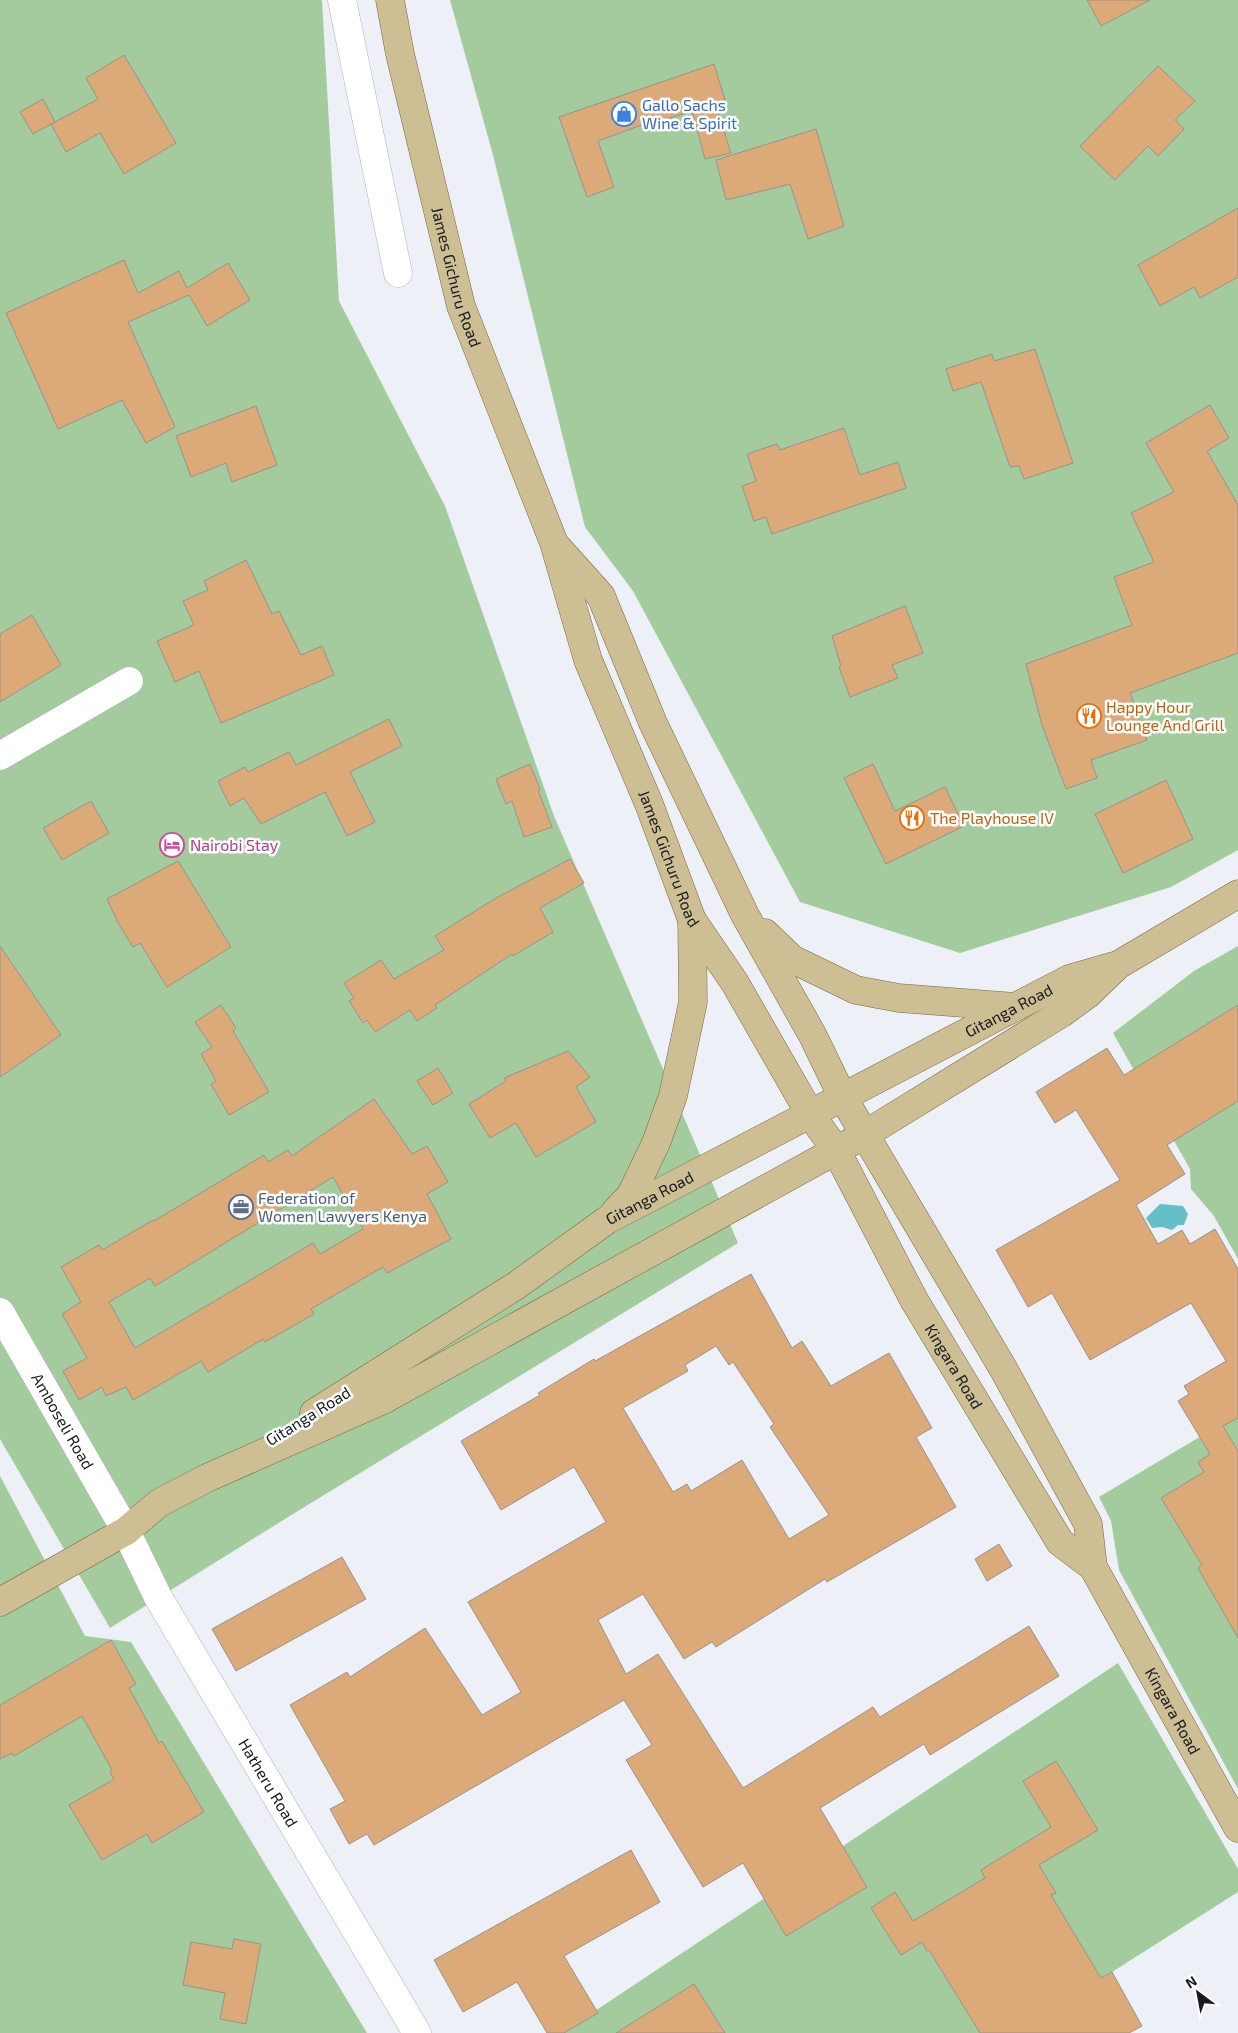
<svg xmlns="http://www.w3.org/2000/svg" width="1238" height="2033" font-family="'Exo 2',sans-serif">
	<style>
		.green { fill: #a3cb9e }
		.water { fill: #64c0c6 }
		.building { fill: #dcaa78; stroke: #98928d; fill-rule: evenodd }
		.lines { fill: none; stroke-linecap: round; stroke-linejoin: round }
		.minor-casing { stroke: #b0b3ba; stroke-width: 29 }
		.major-casing { stroke: #78693c; stroke-width: 29 }
		.minor { stroke: #fff; stroke-width: 28 }
		.major { stroke: #cdbe94; stroke-width: 28 }
		.labels { text-anchor: middle; stroke-width: 5; stroke-linejoin: round; paint-order: stroke }
		.shop-label { font-size: 16px; fill: #366cbe; stroke: #fdfeff; text-anchor: start }
		.street-label { font-size: 16px; fill: #181a1c; stroke: #fdfeff }
		.food-label { font-size: 16px; fill: #c56008; stroke: #fdfeff; text-anchor: start }
		.hotel-label { font-size: 16px; fill: #b23c85; stroke: #fdfeff; text-anchor: start }
		.service-label { font-size: 16px; fill: #4e5e75; stroke: #fdfeff; text-anchor: start }
	</style>
	<rect width="100%" height="100%" fill="#edf0f7"/>
	<!-- green -->
	<g class="green">
		<path d="M 0,0 L 322,0 L 339,301 L 445,506 L 554,816 L 738,1243 L 301,1509 L 110,1628 L 0,1439 Z"/>
		<path d="M 450,0 L 1238,0 L 1238,850 L 1171,887 L 960,953 L 800,902 L 633,591 L 585,527 L 493,155 Z"/>
		<path d="M 1238,946 L 1238,1259 L 1214,1216 L 1191,1189 L 1190,1169 L 1113,1033 L 1194,971 Z"/>
		<path d="M 1238,1414 L 1238,1789 L 1119,1570 L 1111,1521 L 1099,1497 Z"/>
		<path d="M 0,1476 L 85,1636 L 131,1642 L 367,2033 L 0,2033 Z"/>
		<path d="M 1118,1663 L 1238,1869 L 1238,1892 L 1016,2033 L 562,2033 Z"/>
	</g>
	<!-- water -->
	<path class="water" d="M 1160,1204 L 1183,1206 L 1188,1214 L 1184,1225 L 1178,1225 L 1172,1230 L 1162,1227 L 1152,1228 L 1146,1218 Z"/>
	<!-- building -->
	<g class="building">
		<path d="M 1087,0 L 1150,0 L 1101,26 Z"/>
		<path d="M 124,55 L 176,143 L 124,174 L 100,133 L 66,152 L 51,124 L 98,99 L 86,78 Z"/>
		<path d="M 714,64 L 725,100 L 715,103 L 731,153 L 705,159 L 692,111 L 651,124 L 650,122 L 598,141 L 614,187 L 587,197 L 559,117 Z"/>
		<path d="M 1158,66 L 1195,101 L 1175,120 L 1184,129 L 1158,156 L 1148,146 L 1115,180 L 1080,146 Z"/>
		<path d="M 43,99 L 55,122 L 33,134 L 20,112 Z"/>
		<path d="M 816,129 L 844,226 L 808,239 L 790,184 L 726,200 L 716,160 Z"/>
		<path d="M 1238,208 L 1238,277 L 1200,298 L 1194,287 L 1160,306 L 1138,265 Z"/>
		<path d="M 124,260 L 138,293 L 179,271 L 187,288 L 228,263 L 250,300 L 207,326 L 189,295 L 128,322 L 175,427 L 146,443 L 122,400 L 58,429 L 6,313 Z"/>
		<path d="M 1035,349 L 1073,463 L 1024,479 L 1019,466 L 1010,467 L 981,382 L 953,391 L 946,369 L 992,354 L 994,361 Z"/>
		<path d="M 1210,405 L 1229,438 L 1207,451 L 1238,505 L 1238,653 L 1130,693 L 1147,740 L 1091,760 L 1097,778 L 1066,789 L 1042,725 L 1026,664 L 1132,625 L 1114,577 L 1154,562 L 1131,513 L 1174,492 L 1146,443 Z"/>
		<path d="M 256,406 L 277,465 L 232,482 L 226,463 L 191,477 L 176,436 Z"/>
		<path d="M 844,428 L 860,475 L 898,462 L 906,488 L 772,534 L 766,517 L 754,521 L 742,486 L 756,481 L 747,454 L 777,444 L 780,450 Z"/>
		<path d="M 246,560 L 272,614 L 279,611 L 301,655 L 322,646 L 334,675 L 221,723 L 199,671 L 175,682 L 157,641 L 194,625 L 183,601 L 208,590 L 204,581 Z"/>
		<path d="M 905,606 L 923,653 L 892,665 L 898,678 L 850,697 L 839,667 L 841,666 L 832,636 Z"/>
		<path d="M 32,615 L 61,665 L 0,702 L 0,634 Z"/>
		<path d="M 389,719 L 402,746 L 350,772 L 375,822 L 347,836 L 325,792 L 261,824 L 244,798 L 230,806 L 218,781 L 245,767 L 248,772 L 289,752 L 296,765 Z"/>
		<path d="M 530,764 L 540,789 L 538,790 L 552,827 L 524,837 L 512,801 L 506,804 L 496,779 Z"/>
		<path d="M 873,764 L 895,811 L 945,787 L 964,826 L 886,864 L 844,778 Z"/>
		<path d="M 1166,780 L 1193,839 L 1123,873 L 1095,814 Z"/>
		<path d="M 91,801 L 109,833 L 62,860 L 43,828 Z"/>
		<path d="M 570,859 L 584,883 L 540,908 L 553,932 L 513,956 L 512,954 L 435,1005 L 437,1008 L 417,1021 L 410,1010 L 375,1032 L 367,1020 L 363,1023 L 349,1001 L 354,998 L 344,983 L 381,960 L 394,979 L 444,950 L 435,936 L 496,898 Z"/>
		<path d="M 178,861 L 231,947 L 167,987 L 140,943 L 133,947 L 118,923 L 107,899 Z"/>
		<path d="M 0,946 L 61,1035 L 0,1077 Z"/>
		<path d="M 221,1005 L 236,1028 L 233,1031 L 269,1092 L 229,1115 L 211,1084 L 216,1081 L 201,1054 L 212,1047 L 195,1022 Z"/>
		<path d="M 1238,1005 L 1238,1101 L 1167,1145 L 1185,1174 L 1136,1205 L 1158,1244 L 1182,1230 L 1190,1244 L 1215,1229 L 1238,1269 L 1238,1418 L 1223,1426 L 1238,1451 L 1238,1638 L 1198,1568 L 1202,1565 L 1161,1498 L 1204,1472 L 1198,1462 L 1210,1454 L 1178,1401 L 1189,1394 L 1184,1386 L 1226,1361 L 1191,1303 L 1090,1360 L 1052,1293 L 1028,1307 L 996,1250 L 1120,1180 L 1076,1110 L 1055,1123 L 1036,1092 L 1107,1048 L 1124,1075 Z"/>
		<path d="M 568,1051 L 590,1077 L 576,1087 L 596,1122 L 536,1157 L 516,1123 L 490,1138 L 469,1104 L 506,1081 L 504,1078 Z"/>
		<path d="M 438,1068 L 453,1093 L 433,1105 L 417,1081 Z"/>
		<path d="M 374,1099 L 412,1154 L 427,1146 L 448,1182 L 427,1194 L 451,1239 L 387,1273 L 383,1267 L 311,1309 L 314,1314 L 265,1342 L 263,1339 L 208,1372 L 201,1361 L 133,1400 L 126,1387 L 106,1396 L 102,1387 L 79,1400 L 63,1371 L 87,1358 L 62,1314 L 81,1302 L 61,1267 L 99,1245 L 102,1250 L 153,1220 L 154,1221 L 264,1155 L 268,1162 L 288,1150 L 292,1156 ZM 333,1177 L 363,1229 L 320,1254 L 313,1243 L 135,1348 L 109,1302 L 150,1278 L 155,1286 Z"/>
		<path d="M 751,1274 L 792,1348 L 802,1341 L 831,1386 L 889,1353 L 932,1428 L 916,1437 L 956,1507 L 827,1582 L 825,1579 L 716,1647 L 712,1642 L 684,1659 L 643,1594 L 598,1620 L 626,1674 L 658,1654 L 743,1788 L 873,1707 L 880,1717 L 1029,1626 L 1059,1676 L 930,1755 L 924,1744 L 820,1808 L 867,1887 L 786,1936 L 743,1863 L 703,1887 L 626,1760 L 652,1745 L 624,1700 L 374,1845 L 367,1834 L 349,1844 L 330,1809 L 345,1801 L 290,1705 L 347,1672 L 350,1677 L 425,1628 L 482,1715 L 521,1692 L 468,1602 L 606,1522 L 574,1467 L 501,1510 L 461,1441 L 540,1395 L 538,1393 L 594,1359 L 595,1361 ZM 716,1346 L 729,1365 L 733,1362 L 774,1424 L 770,1427 L 829,1515 L 789,1539 L 742,1460 L 691,1491 L 687,1484 L 673,1492 L 623,1408 L 688,1371 L 685,1365 Z"/>
		<path d="M 999,1544 L 1012,1566 L 987,1581 L 975,1559 Z"/>
		<path d="M 342,1557 L 366,1599 L 236,1671 L 212,1629 Z"/>
		<path d="M 111,1640 L 136,1684 L 129,1688 L 159,1743 L 162,1741 L 204,1812 L 152,1843 L 147,1834 L 102,1860 L 69,1805 L 114,1779 L 110,1772 L 112,1770 L 82,1716 L 14,1756 L 12,1753 L 0,1759 L 0,1705 Z"/>
		<path d="M 1056,1761 L 1098,1830 L 1039,1865 L 1056,1893 L 1051,1895 L 1101,1978 L 1112,1972 L 1142,2026 L 1129,2033 L 980,2033 L 929,1950 L 927,1951 L 922,1942 L 901,1955 L 871,1908 L 895,1892 L 913,1921 L 985,1878 L 981,1870 L 1051,1827 L 1023,1781 Z"/>
		<path d="M 631,1850 L 660,1902 L 564,1956 L 598,2013 L 564,2033 L 547,2033 L 517,1982 L 463,2012 L 434,1960 Z"/>
		<path d="M 234,1939 L 261,1944 L 246,2024 L 220,2019 L 225,1993 L 183,1985 L 191,1942 L 232,1949 Z"/>
		<path d="M 694,1984 L 725,2033 L 616,2033 Z"/>
	</g>
	<g class="lines">
		<defs>
			<g id="minor">
				<path d="M 342,0 L 398,273"/>
				<path d="M 0,756 L 129,681"/>
				<path id="s1" d="M 0,1312 L 126,1531 L 158,1597 L 417,2033"/>
			</g>
			<g id="major">
				<path id="s2" d="M 390,0 L 400,54 L 461,306 L 554,543 L 588,660 L 649,804 L 692,920 L 735,983 L 810,1114 L 836,1150 L 914,1300 L 1060,1542 L 1093,1567 L 1238,1828"/>
				<path d="M 558,548 L 601,596 L 653,723 L 745,915 L 813,1036 L 842,1096 L 1004,1370 L 1088,1524 L 1093,1567"/>
				<path d="M 765,933 L 792,959 L 856,990 L 899,998 L 1015,1007"/>
				<path d="M 615,1212 L 631,1195 L 656,1143 L 673,1096 L 693,1002 L 692,920"/>
				<path id="s3" d="M 314,1413 L 517,1285 L 607,1220 L 1069,979 L 1114,966"/>
				<path d="M 0,1602 L 126,1531 L 159,1503 L 207,1478 L 383,1400 L 864,1135 L 1062,1013 L 1088,994 L 1118,965 L 1238,894"/>
			</g>
		</defs>
		<!-- minor casing -->
		<use href="#minor" class="minor-casing"/>
		<!-- major casing -->
		<use href="#major" class="major-casing"/>
		<!-- minor -->
		<use href="#minor" class="minor"/>
		<!-- major -->
		<use href="#major" class="major"/>
	</g>
	<!-- icons -->
	<defs>
		<symbol id="shop-ring" viewBox="-11 -11 22 22"><circle r="9.5" fill="#fdfeff" stroke="#3f7fe0" stroke-width="1.5"/><path d="M-5-2.5h2.3a2.7 3.5 0 0 1 5.4 0H5L5.5 6h-11ZM-1.5-2.5h3a1.5 2.3 0 0 0-3 0Z" fill="#3f7fe0"/></symbol>
		<symbol id="restaurant-ring" viewBox="-11 -11 22 22"><circle r="9.5" fill="#fdfeff" stroke="#e8710a" stroke-width="1.5"/><path d="M-5-6h1v4h1v-4h1v4h1v-4h1v5L-1.5 .5V6h-2V.5L-5-1ZM5-6V6H3V1.5H1.5Q1.5-4 5-6Z" fill="#e8710a"/></symbol>
		<symbol id="hotel-ring" viewBox="-11 -11 22 22"><circle r="9.5" fill="#fdfeff" stroke="#d1479c" stroke-width="1.5"/><path d="M-6-4.5h1.5V1H6V5H4.5V3h-9V5H-6ZM-4 0a1.8 1.8 0 1 1 3.6 0ZM.5 0V-2.5h3Q6-2.5 6 0Z" fill="#d1479c"/></symbol>
		<symbol id="office-ring" viewBox="-11 -11 22 22"><circle r="9.5" fill="#fdfeff" stroke="#5c6f8a" stroke-width="1.5"/><path d="M-6-3h4V-5.5h4V-3h4V5H-6ZM-1-4.5V-3h2v-1.5ZM-6 0V1H6V0Z" fill="#5c6f8a"/></symbol>
	</defs>
	<g fill-rule="evenodd">
		<use href="#shop-ring" x="610" y="100" width="28" height="28"/>
		<use href="#restaurant-ring" x="1075" y="702" width="28" height="28"/>
		<use href="#restaurant-ring" x="898" y="804" width="28" height="28"/>
		<use href="#hotel-ring" x="158" y="831" width="28" height="28"/>
		<use href="#office-ring" x="227" y="1193" width="28" height="28"/>
	</g>
	<g class="labels">
		<!-- shop labels -->
		<g class="shop-label">
			<text x="642" y="111">Gallo Sachs<tspan x="642" dy="18">Wine &amp; Spirit</tspan></text>
		</g>
		<!-- street labels -->
		<g class="street-label">
			<text dy="6" stroke="none"><textPath href="#s2" startOffset="285">James Gichuru Road</textPath></text>
			<text dy="6" stroke="none"><textPath href="#s2" startOffset="905">James Gichuru Road</textPath></text>
			<text dy="6" stroke="none"><textPath href="#s3" startOffset="804">Gitanga Road</textPath></text>
			<text dy="6" stroke="none"><textPath href="#s3" startOffset="399">Gitanga Road</textPath></text>
			<text dy="6" stroke="none"><textPath href="#s2" startOffset="1489">Kingara Road</textPath></text>
			<text transform="translate(308 1416) rotate(-32)" y="6">Gitanga Road</text>
			<text dy="6" stroke="none"><textPath href="#s1" startOffset="126">Amboseli Road</textPath></text>
			<text dy="6" stroke="none"><textPath href="#s2" startOffset="1900">Kingara Road</textPath></text>
			<text dy="6" stroke="none"><textPath href="#s1" startOffset="542">Hatheru Road</textPath></text>
		</g>
		<!-- food labels -->
		<g class="food-label">
			<text x="1106" y="713">Happy Hour<tspan x="1106" dy="18">Lounge And Grill</tspan></text>
			<text x="930" y="824">The Playhouse IV</text>
		</g>
		<!-- hotel labels -->
		<g class="hotel-label">
			<text x="190" y="851">Nairobi Stay</text>
		</g>
		<!-- service labels -->
		<g class="service-label">
			<text x="258" y="1204">Federation of<tspan x="258" dy="18">Women Lawyers Kenya</tspan></text>
		</g>
	</g>
	<!-- north arrow -->
	<g transform="translate(1198 1993) rotate(328)" stroke="#fdfeff" stroke-width="4" paint-order="stroke">
	<path d="M0-4L9 19L0 12L-9 19Z" fill="#181a1c"/>
	<text y="-8" font-size="14" font-weight="bold" text-anchor="middle" fill="#181a1c">N</text>
	</g>
</svg>
